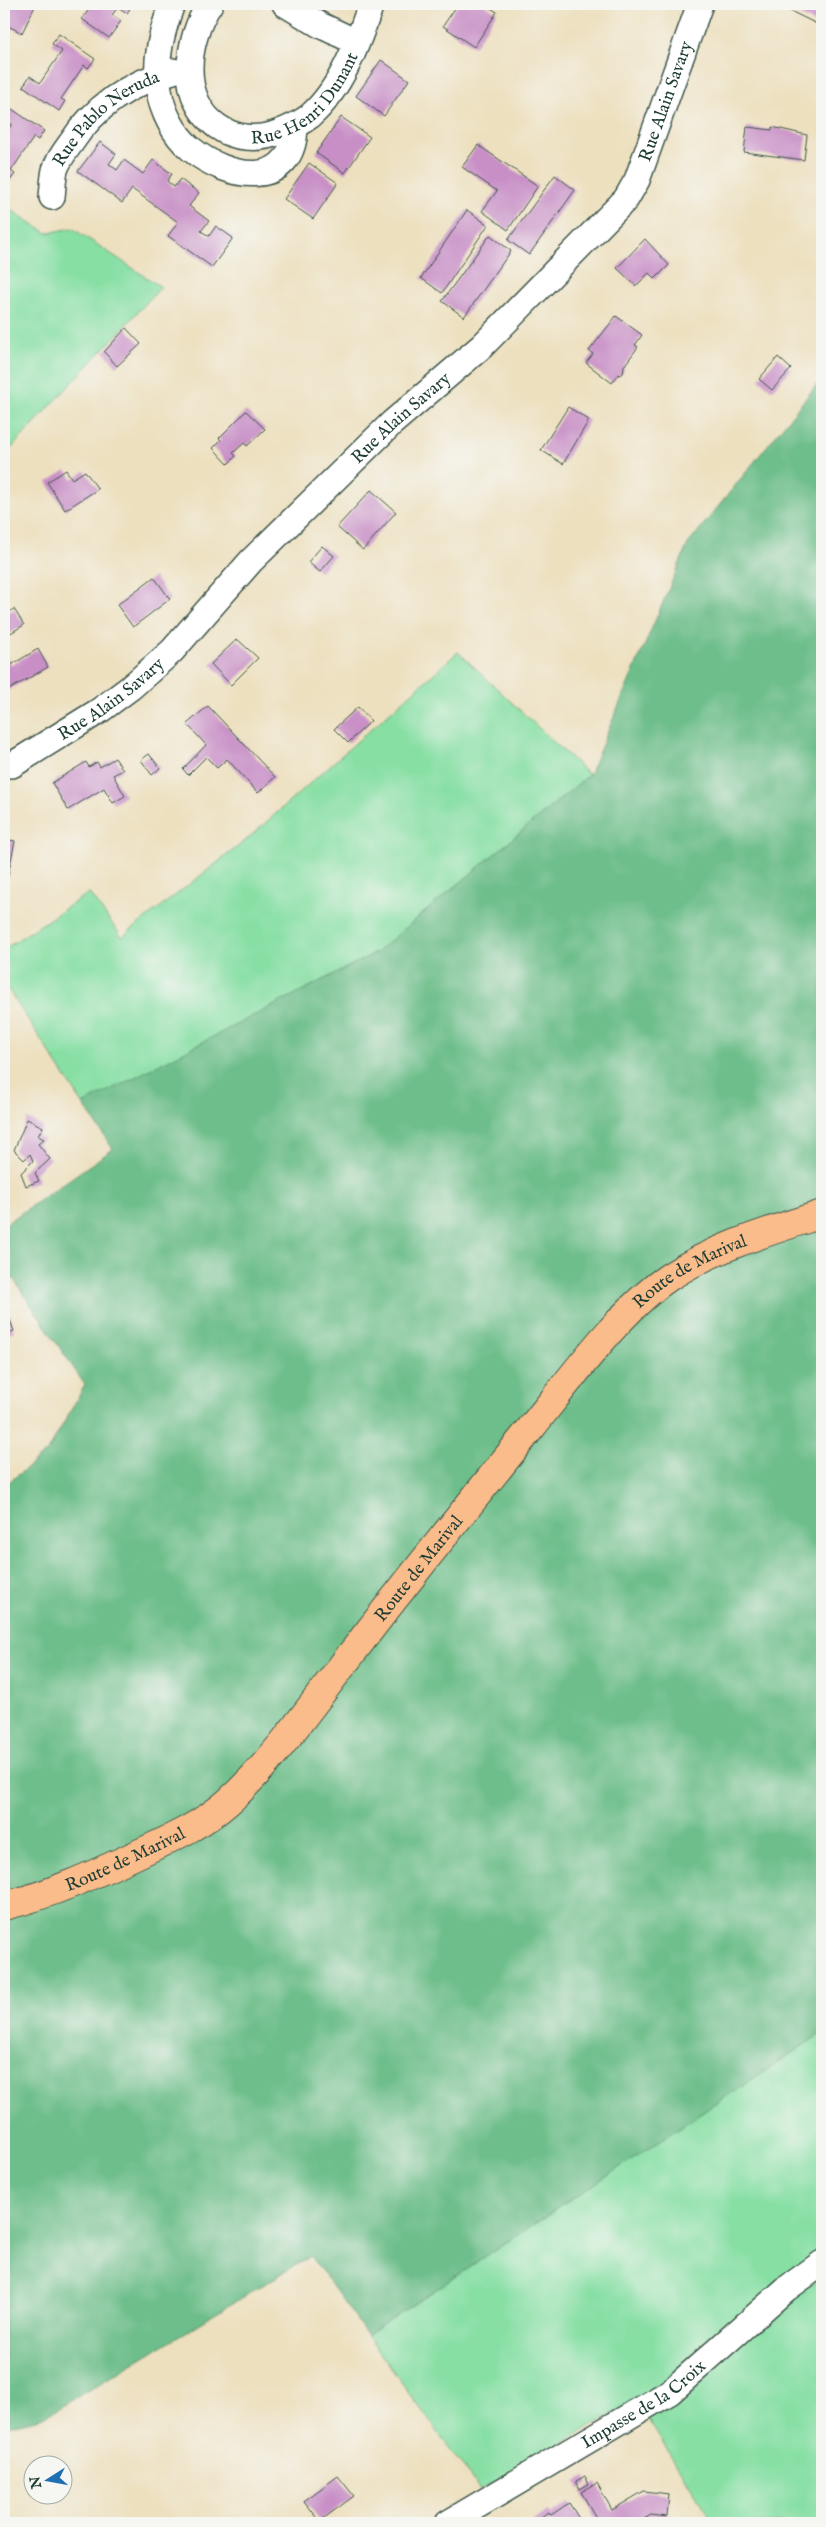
<svg xmlns="http://www.w3.org/2000/svg" width="826" height="2527" font-family="'IM FELL English',serif">
	<style>
		.green { fill: #87dfa4; stroke: #538e6c }
		.forest { fill: #6dbe8a; stroke: #467e5f }
		.building { fill: #c88fc6 }
		.lines { fill: none; stroke-linecap: round; stroke-linejoin: round }
		.minor-casing { stroke: #3e5549; stroke-width: 28 }
		.major-casing { stroke: #3e5549; stroke-width: 30 }
		.minor { stroke: #fff; stroke-width: 25 }
		.major { stroke: #f9bc8a; stroke-width: 28 }
		.labels { text-anchor: middle; stroke-width: 5; stroke-linejoin: round; paint-order: stroke }
		.street-label { font-size: 18px; fill: #1f3d34; stroke: #f6f6f2 }
	</style>
	<rect width="100%" height="100%" fill="#f6f6f2"/>
	<filter id="ink" filterUnits="userSpaceOnUse"><feTurbulence type="fractalNoise" baseFrequency=".02" numOctaves="2"/><feDisplacementMap in="SourceGraphic" scale="10" xChannelSelector="R" yChannelSelector="G"/><feConvolveMatrix kernelMatrix="1 2 1 2 8 2 1 2 1" color-interpolation-filters="sRGB"/></filter>
	<filter id="wash" filterUnits="userSpaceOnUse"><feTurbulence type="fractalNoise" baseFrequency=".0096" numOctaves="4" result="noise"/><feDisplacementMap in="SourceGraphic" scale="20" xChannelSelector="R" yChannelSelector="G"/><feGaussianBlur stdDeviation="1.12" result="paint"/><feColorMatrix in="noise" values="0 0 0 0 0 0 0 0 0 0 0 0 0 0 0 0 0 1.4 0 .05"/><feComposite in="paint" operator="in"/></filter>
	<g filter="url(#wash)">
		<rect width="100%" height="100%" fill="#ede0bf"/>
		<!-- green -->
		<g class="green">
			<path d="M 4,196 L 8,208 L 47,233 L 72,228 L 161,287 L 4,456 Z"/>
			<path d="M 458,652 L 589,775 L 377,952 L 83,1104 L 4,983 L 4,949 L 89,893 L 122,937 L 245,841 Z"/>
			<path d="M 822,2033 L 822,2523 L 714,2523 L 636,2401 L 480,2490 L 367,2335 Z"/>
		</g>
		<!-- forest -->
		<path class="forest" d="M 822,378 L 822,2033 L 367,2335 L 311,2256 L 44,2417 L 4,2427 L 4,1486 L 48,1451 L 85,1385 L 4,1265 L 4,1225 L 113,1149 L 83,1104 L 377,952 L 589,775 L 688,544 Z"/>
		<g id="blocks">
			<!-- building -->
			<g class="building">
				<path d="M 4,4 L 36,4 L 22,33 L 4,24 Z"/>
				<path d="M 93,4 L 133,4 L 127,13 L 118,7 L 112,15 L 121,21 L 109,38 L 82,19 Z"/>
				<path d="M 458,4 L 484,4 L 497,12 L 474,47 L 443,26 Z"/>
				<path d="M 776,4 L 822,4 L 822,18 L 819,25 Z"/>
				<path d="M 59,34 L 95,59 L 88,68 L 84,65 L 61,99 L 65,101 L 59,111 L 23,86 L 30,76 L 40,83 L 62,51 L 52,44 Z"/>
				<path d="M 381,60 L 409,80 L 384,116 L 356,96 Z"/>
				<path d="M 9,107 L 44,131 L 38,140 L 34,137 L 11,171 L 15,174 L 8,183 L 4,180 L 4,136 L 12,124 L 4,118 L 4,114 Z"/>
				<path d="M 341,117 L 370,137 L 345,173 L 316,153 Z"/>
				<path d="M 747,127 L 772,130 L 772,127 L 807,135 L 804,160 L 744,152 Z"/>
				<path d="M 100,142 L 116,154 L 109,164 L 117,170 L 124,160 L 143,174 L 153,160 L 172,174 L 167,181 L 174,187 L 180,179 L 199,193 L 189,206 L 209,221 L 201,231 L 209,236 L 216,226 L 233,238 L 212,267 L 168,236 L 178,222 L 132,189 L 122,203 L 78,171 Z"/>
				<path d="M 478,145 L 538,186 L 508,230 L 482,211 L 497,191 L 462,167 Z"/>
				<path d="M 309,163 L 338,183 L 313,219 L 284,199 Z"/>
				<path d="M 555,175 L 575,190 L 529,255 L 508,240 Z"/>
				<path d="M 467,210 L 488,225 L 442,293 L 421,278 Z"/>
				<path d="M 490,235 L 511,251 L 464,317 L 442,301 Z"/>
				<path d="M 645,239 L 669,265 L 655,279 L 649,273 L 636,286 L 617,268 Z"/>
				<path d="M 616,316 L 642,335 L 635,345 L 638,347 L 624,366 L 623,373 L 621,375 L 619,374 L 612,383 L 586,363 L 593,354 L 589,351 Z"/>
				<path d="M 126,328 L 141,344 L 117,366 L 104,352 Z"/>
				<path d="M 778,357 L 791,369 L 772,390 L 759,379 Z"/>
				<path d="M 568,407 L 589,420 L 563,464 L 541,450 Z"/>
				<path d="M 246,411 L 265,429 L 247,446 L 244,443 L 233,453 L 236,456 L 228,464 L 213,448 L 221,440 L 219,438 Z"/>
				<path d="M 66,470 L 72,479 L 85,471 L 98,489 L 65,510 L 47,482 Z"/>
				<path d="M 371,490 L 396,512 L 363,550 L 337,527 Z"/>
				<path d="M 322,546 L 334,556 L 320,572 L 308,562 Z"/>
				<path d="M 154,577 L 170,599 L 133,627 L 117,605 Z"/>
				<path d="M 14,609 L 24,625 L 4,637 L 4,615 Z"/>
				<path d="M 237,639 L 258,658 L 231,685 L 211,664 Z"/>
				<path d="M 38,649 L 48,667 L 5,692 L 4,653 L 11,665 Z"/>
				<path d="M 208,706 L 275,777 L 258,793 L 227,759 L 217,768 L 206,757 L 188,775 L 183,769 L 206,745 L 187,724 Z"/>
				<path d="M 358,707 L 371,721 L 348,743 L 334,729 Z"/>
				<path d="M 149,754 L 160,768 L 152,775 L 141,760 Z"/>
				<path d="M 115,758 L 123,770 L 113,775 L 125,796 L 113,803 L 104,788 L 68,810 L 52,783 L 86,762 L 89,767 L 97,762 L 100,767 Z"/>
				<path d="M 4,839 L 15,841 L 6,885 L 4,884 Z"/>
				<path d="M 27,1119 L 43,1127 L 38,1136 L 44,1139 L 38,1144 L 50,1159 L 35,1173 L 39,1181 L 26,1186 L 21,1173 L 33,1161 L 30,1154 L 24,1160 L 14,1150 Z"/>
				<path d="M 9,1317 L 14,1331 L 4,1335 L 4,1318 Z"/>
				<path d="M 338,2476 L 354,2496 L 320,2521 L 304,2501 Z"/>
				<path d="M 585,2476 L 589,2484 L 580,2489 L 576,2481 Z"/>
				<path d="M 597,2483 L 612,2510 L 644,2491 L 669,2494 L 667,2517 L 651,2515 L 637,2523 L 609,2523 L 606,2517 L 598,2521 L 581,2492 Z"/>
				<path d="M 569,2503 L 582,2523 L 531,2523 L 549,2512 L 551,2515 Z"/>
			</g>
		</g>
	</g>
	<g filter="url(#ink)">
		<use href="#blocks" fill-opacity="0" stroke="#3e5549" stroke-width="1"/>
		<g class="lines">
			<defs>
				<g id="minor">
					<path d="M 172,4 C 162,31 154,60 159,90 C 162,111 174,135 191,149 C 227,179 294,192 295,126"/>
					<path id="s1" d="M 210,4 C 198,21 190,47 190,68 C 189,119 233,151 280,132 C 290,128 301,123 310,116 C 341,89 358,43 371,4"/>
					<path d="M 285,4 L 320,25 L 356,42"/>
					<path id="s2" d="M 52,197 C 53,188 53,179 55,170 C 58,160 65,151 71,143 C 95,106 130,83 173,71"/>
					<path id="s3" d="M 12,765 L 99,711 L 130,688 L 172,651 L 251,561 L 392,423 L 482,346 L 626,199 L 637,180 L 700,4"/>
					<path id="s4" d="M 448,2523 L 670,2392 L 786,2289 L 822,2263"/>
				</g>
				<g id="major">
					<path id="s5" d="M 4,1906 C 53,1894 97,1873 142,1852 C 172,1838 203,1824 228,1802 C 273,1762 315,1700 352,1653 C 410,1577 471,1502 531,1428 C 569,1381 620,1310 669,1277 C 715,1247 770,1231 822,1214"/>
				</g>
			</defs>
			<!-- minor casing -->
			<use href="#minor" class="minor-casing"/>
			<!-- major casing -->
			<use href="#major" class="major-casing"/>
			<!-- minor -->
			<use href="#minor" class="minor"/>
			<!-- major -->
			<use href="#major" class="major"/>
		</g>
	</g>
	<g class="labels">
		<!-- street labels -->
		<g class="street-label">
			<text dy="6" stroke="none"><textPath href="#s1" startOffset="241">Rue Henri Dunant</textPath></text>
			<text dy="6" stroke="none"><textPath href="#s3" startOffset="944">Rue Alain Savary</textPath></text>
			<text dy="6" stroke="none"><textPath href="#s2" startOffset="102">Rue Pablo Neruda</textPath></text>
			<text dy="6" stroke="none"><textPath href="#s3" startOffset="524">Rue Alain Savary</textPath></text>
			<text dy="6" stroke="none"><textPath href="#s3" startOffset="119">Rue Alain Savary</textPath></text>
			<text dy="6" stroke="none"><textPath href="#s5" startOffset="956">Route de Marival</textPath></text>
			<text dy="6" stroke="none"><textPath href="#s5" startOffset="550">Route de Marival</textPath></text>
			<text dy="6" stroke="none"><textPath href="#s5" startOffset="130">Route de Marival</textPath></text>
			<text dy="6" stroke="none"><textPath href="#s4" startOffset="229">Impasse de la Croix</textPath></text>
		</g>
	</g>
	<!-- margin -->
	<rect width="826" height="2527" fill="none" stroke="#f6f6f2" stroke-width="20"/>
	<!-- north arrow -->
	<g transform="translate(48 2480) rotate(259)"><circle r="24" fill="#f6f6f2" stroke="#a0aca6"/>
	<path d="M0-4L9 19L0 12L-9 19Z" fill="#1f6fb2"/>
	<text y="-8" font-size="14" font-weight="bold" text-anchor="middle" fill="#1f3d34">N</text>
	</g>
</svg>
